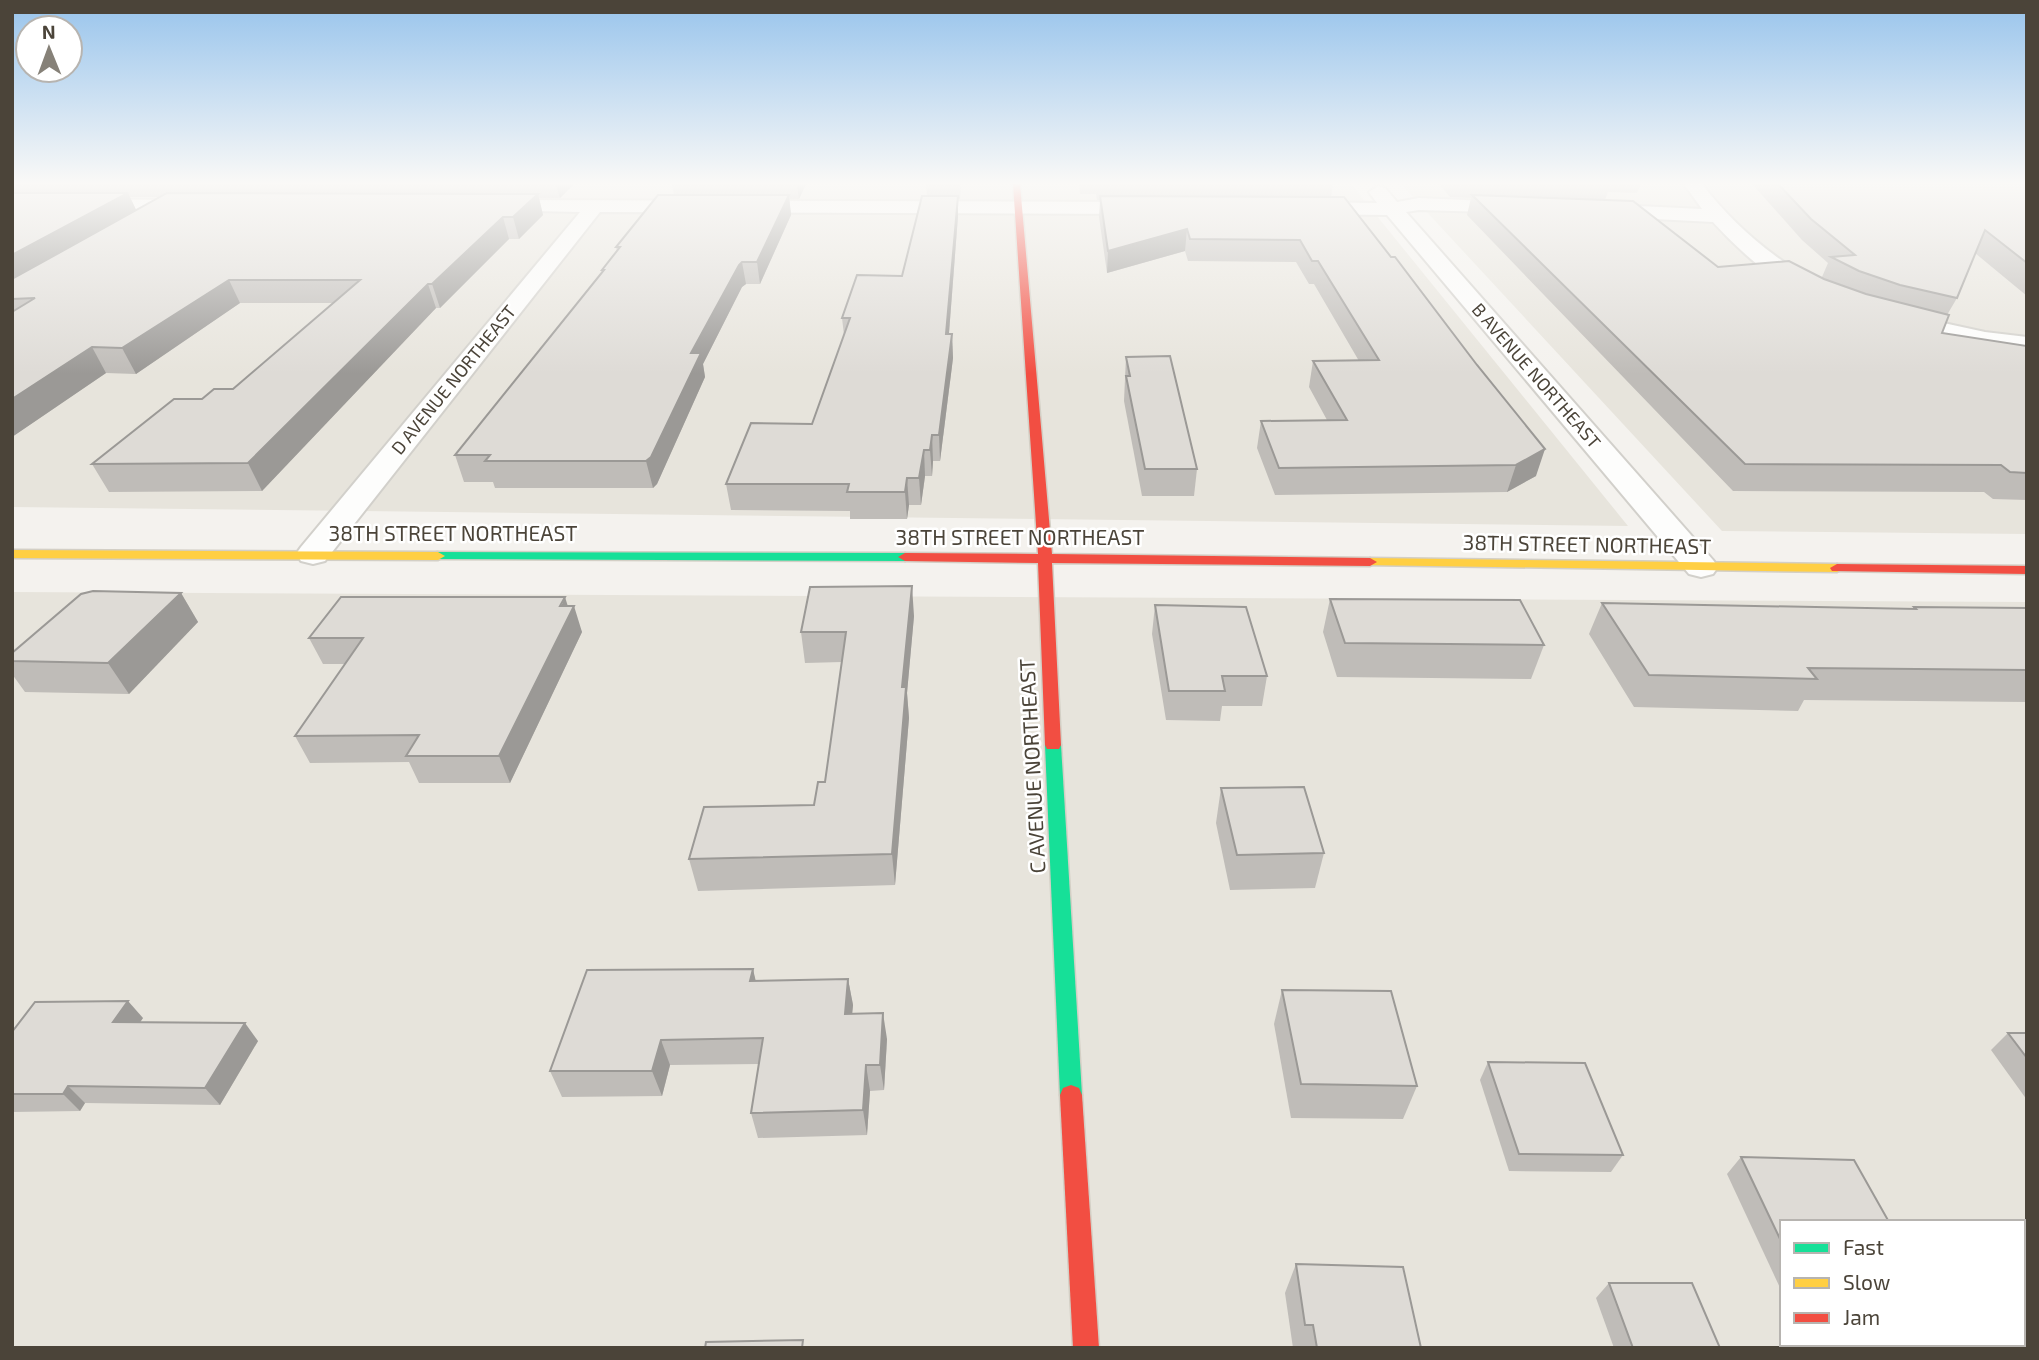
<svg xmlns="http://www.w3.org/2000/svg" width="2039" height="1360" font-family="'Exo 2',sans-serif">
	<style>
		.residential { fill: #e7e4dc; fill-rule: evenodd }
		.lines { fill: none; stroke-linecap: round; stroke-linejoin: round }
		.street-casing { stroke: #d2d0cb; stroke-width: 4 }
		.fast-casing { stroke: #d3cfc5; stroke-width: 3 }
		.slow-casing { stroke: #d3cfc5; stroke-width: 3 }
		.jam-casing { stroke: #d3cfc5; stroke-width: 3 }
		.street { fill: #fdfdfc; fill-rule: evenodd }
		.fast { fill: #16e098; fill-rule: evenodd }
		.slow { fill: #ffcf43; fill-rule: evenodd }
		.jam { fill: #f24e42; fill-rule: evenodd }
		.wall { fill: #bfbcb8; fill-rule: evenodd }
		.shaded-wall { fill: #9b9996 }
		.building { fill: #dedbd6; stroke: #9b9996; stroke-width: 2 }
		.labels { text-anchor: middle; stroke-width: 5; stroke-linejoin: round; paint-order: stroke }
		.far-street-label { font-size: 18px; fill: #4b4439; stroke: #fff }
		.street-label { font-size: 21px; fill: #4b4439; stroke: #fff }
	</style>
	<rect width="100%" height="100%" fill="#f4f2ee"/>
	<!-- residential -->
	<g class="residential">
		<path d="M 12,184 L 1351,184 L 1628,526 L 12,507 Z"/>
		<path d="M 1401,184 L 2027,184 L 2027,534 L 1722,531 Z"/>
		<path d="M 12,592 L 2027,602 L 2027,1348 L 12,1348 ZM 1782,1222 L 2023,1222 L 2023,1344 L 1782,1344 Z"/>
	</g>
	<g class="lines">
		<defs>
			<g id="street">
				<path d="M 1684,184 L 1702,184 C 1734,226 1774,259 1821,285 L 1824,290 L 1821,295 C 1791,302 1732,243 1713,222 L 1596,216 L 1586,210 L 1596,204 L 1702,209 Z"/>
				<path d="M 1378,186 L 1385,188 L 1397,202 L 1419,198 L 1529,203 L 1532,207 L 1529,211 L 1522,213 L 1419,210 L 1406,212 L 1713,560 L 1718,567 L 1713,574 L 1701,577 L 1689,574 L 1387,215 L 1299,214 L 1289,208 L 1299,202 L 1377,203 L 1369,192 Z"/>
				<path d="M 12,199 L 196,200 L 206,206 L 196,212 L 12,211 Z"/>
				<path d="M 491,200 L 1152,202 L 1162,208 L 1152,214 L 600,212 L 325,561 L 313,564 L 301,561 L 296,554 L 301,547 L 580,212 L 484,210 L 481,206 Z"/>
				<path d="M 1893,312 L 1985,332 L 2027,337 L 2027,351 L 1985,346 L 1885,324 L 1881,319 L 1885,314 Z"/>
			</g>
			<g id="fast">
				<path d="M 438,552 L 905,553 L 912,557 L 905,561 L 433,559 L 431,556 L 433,553 Z"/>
				<path d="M 1053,739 L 1059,741 L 1061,745 L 1082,1095 L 1079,1102 L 1071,1105 L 1063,1102 L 1060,1095 L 1045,745 L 1047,741 Z"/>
			</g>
			<g id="slow">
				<path d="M 12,550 L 438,552 L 445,556 L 438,560 L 12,558 Z"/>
				<path d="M 1370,558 L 1837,564 L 1844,568 L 1837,572 L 1365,565 L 1363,562 Z"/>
			</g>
			<g id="jam">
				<path d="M 1013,184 L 1020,184 L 1052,554 L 1370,558 L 1377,562 L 1370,566 L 1052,563 L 1061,745 L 1059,749 L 1047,749 L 1045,745 L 1038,563 L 905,561 L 898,557 L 905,553 L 1038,554 Z"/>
				<path d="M 1837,564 L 2027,566 L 2027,574 L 1832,571 L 1830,568 Z"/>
				<path d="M 1071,1085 L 1079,1088 L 1082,1095 L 1099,1348 L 1073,1348 L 1060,1095 L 1063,1088 Z"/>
			</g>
		</defs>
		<!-- street casing -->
		<use href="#street" class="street-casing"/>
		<!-- fast casing -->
		<use href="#fast" class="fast-casing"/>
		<!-- slow casing -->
		<use href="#slow" class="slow-casing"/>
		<!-- jam casing -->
		<use href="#jam" class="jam-casing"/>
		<!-- street -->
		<use href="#street" class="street"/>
		<!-- fast -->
		<use href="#fast" class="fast"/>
		<!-- slow -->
		<use href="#slow" class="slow"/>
		<!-- jam -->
		<use href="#jam" class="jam"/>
	</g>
	<!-- wall -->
	<g class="wall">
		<path d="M 12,184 L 574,184 L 560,198 L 539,198 L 543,215 L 519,239 L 509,239 L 440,308 L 436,308 L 262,491 L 109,492 L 92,464 L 202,399 L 233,389 L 333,303 L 240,303 L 136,374 L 106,373 L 12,437 ZM 130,197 L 159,197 L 136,210 Z"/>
		<path d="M 672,184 L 806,184 L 799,199 L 789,199 L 791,215 L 760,284 L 746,284 L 742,287 L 703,364 L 705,377 L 657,484 L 653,488 L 495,488 L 493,482 L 464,482 L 455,455 L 603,273 L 602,270 L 617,251 L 616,247 L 674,195 Z"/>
		<path d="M 926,184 L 961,184 L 960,199 L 958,199 L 958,216 L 949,334 L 952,334 L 953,358 L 940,461 L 933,461 L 932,476 L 925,476 L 921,505 L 909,505 L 907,519 L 850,519 L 850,511 L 731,510 L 726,484 L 812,424 L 844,335 L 842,318 L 902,276 L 927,196 Z"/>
		<path d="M 1079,184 L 1333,184 L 1331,197 L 1536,476 L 1507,492 L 1275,495 L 1257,448 L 1261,421 L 1327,420 L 1309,387 L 1313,361 L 1359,361 L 1314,284 L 1309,284 L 1296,262 L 1188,261 L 1185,251 L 1107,273 L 1099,217 L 1100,200 L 1097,200 L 1096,194 L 1080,194 Z"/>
		<path d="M 1431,184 L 1641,184 L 1637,193 L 1608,192 L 1605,200 L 1718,267 L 1822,277 L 1828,263 L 1802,240 L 1752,184 L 2027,184 L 2027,296 L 1975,253 L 1957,298 L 1947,315 L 1942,333 L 2027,346 L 2027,500 L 1993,499 L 1984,492 L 1733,491 L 1467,215 L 1471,198 L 1450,197 L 1439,184 Z"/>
		<path d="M 1126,357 L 1197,469 L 1194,496 L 1142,496 L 1124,401 Z"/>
		<path d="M 181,593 L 198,622 L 129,694 L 25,692 L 12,674 L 12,653 Z"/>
		<path d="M 1330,599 L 1544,645 L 1531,679 L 1337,677 L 1323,632 Z"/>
		<path d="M 1602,603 L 1912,609 L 1914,607 L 2027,608 L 2027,702 L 1804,700 L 1798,711 L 1634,707 L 1589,634 Z"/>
		<path d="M 1155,605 L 1267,676 L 1262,706 L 1222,706 L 1220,721 L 1166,720 L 1152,634 Z"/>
		<path d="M 568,606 L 582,632 L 510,783 L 419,783 L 409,762 L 310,763 L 295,736 L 345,664 L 323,664 L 309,638 Z"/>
		<path d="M 914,616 L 907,693 L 909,718 L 895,885 L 698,891 L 689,859 L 814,805 L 825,782 L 842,662 L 805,663 L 801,632 Z"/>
		<path d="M 1221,788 L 1324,853 L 1315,888 L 1230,890 L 1216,823 Z"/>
		<path d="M 753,969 L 755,981 L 848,979 L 853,1005 L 852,1013 L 887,1039 L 884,1090 L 870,1091 L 867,1135 L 758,1138 L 751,1113 L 759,1064 L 670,1065 L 662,1096 L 562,1097 L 550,1071 Z"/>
		<path d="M 1282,990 L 1417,1086 L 1403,1119 L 1291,1118 L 1274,1024 Z"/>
		<path d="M 143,1018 L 140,1022 L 258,1041 L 220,1105 L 85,1103 L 80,1111 L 12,1112 L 12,1032 Z"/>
		<path d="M 2008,1033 L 2027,1033 L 2027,1100 L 1991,1050 Z"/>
		<path d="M 1488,1062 L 1623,1155 L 1611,1172 L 1509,1171 L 1480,1080 Z"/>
		<path d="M 1741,1157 L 1782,1222 L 1782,1292 L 1727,1174 Z"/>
		<path d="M 2023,1262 L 2027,1262 L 2027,1332 L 2023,1326 Z"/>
		<path d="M 1296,1264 L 1421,1348 L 1293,1348 L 1285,1293 Z"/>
		<path d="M 1609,1283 L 1720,1348 L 1614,1348 L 1596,1298 Z"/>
	</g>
	<!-- shaded-wall -->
	<g class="shaded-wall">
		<path d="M 556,184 L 574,184 L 560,198 Z"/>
		<path d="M 797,184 L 806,184 L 799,199 Z"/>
		<path d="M 128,193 L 138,214 L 12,285 L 12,255 Z"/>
		<path d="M 538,194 L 543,215 L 519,239 L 513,217 Z"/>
		<path d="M 789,195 L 791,215 L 760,284 L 757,262 Z"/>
		<path d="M 958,196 L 958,216 L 947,358 L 946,334 Z"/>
		<path d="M 503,217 L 509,239 L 440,308 L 432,284 Z"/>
		<path d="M 1187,229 L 1185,251 L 1107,273 L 1108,251 Z"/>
		<path d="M 742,262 L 746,284 L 742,287 L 703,364 L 705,377 L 657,484 L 653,488 L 646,461 L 691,353 L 739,265 Z"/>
		<path d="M 229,280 L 240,303 L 136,374 L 122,348 Z"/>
		<path d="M 428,284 L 436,308 L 262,491 L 248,463 Z"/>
		<path d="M 952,334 L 953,358 L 940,461 L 939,435 Z"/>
		<path d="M 92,347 L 106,373 L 12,437 L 12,399 Z"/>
		<path d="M 932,435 L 933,461 L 932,476 L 930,450 Z"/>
		<path d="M 1545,449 L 1536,476 L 1507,492 L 1516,465 Z"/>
		<path d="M 924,450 L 925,476 L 921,505 L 919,478 Z"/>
		<path d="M 907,478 L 909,505 L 907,519 L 905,492 Z"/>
		<path d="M 912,586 L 914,616 L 907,693 L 909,718 L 895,885 L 892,854 L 902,687 Z"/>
		<path d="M 181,593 L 198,622 L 129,694 L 108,663 Z"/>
		<path d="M 565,597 L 570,613 L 574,606 L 582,632 L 510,783 L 499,756 Z"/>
		<path d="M 753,969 L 759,995 L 750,981 Z"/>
		<path d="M 848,979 L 853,1005 L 850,1039 L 845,1014 Z"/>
		<path d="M 128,1001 L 143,1018 L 128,1040 L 113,1022 Z"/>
		<path d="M 883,1013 L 887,1039 L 884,1090 L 880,1065 Z"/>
		<path d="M 245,1023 L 258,1041 L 220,1105 L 205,1088 Z"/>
		<path d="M 661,1040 L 670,1065 L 662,1096 L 652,1071 Z"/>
		<path d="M 866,1065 L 870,1091 L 867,1135 L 863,1110 Z"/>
		<path d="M 68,1086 L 85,1103 L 80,1111 L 63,1094 Z"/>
	</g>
	<!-- building -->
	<g class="building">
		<path d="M 1778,184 L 2027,184 L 2027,263 L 1985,230 L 1957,298 L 1900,285 L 1859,271 L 1831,257 L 1855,255 L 1811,219 Z"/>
		<path d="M 12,193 L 128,193 L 12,255 Z"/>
		<path d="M 167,193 L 538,194 L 513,217 L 503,217 L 432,284 L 428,284 L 248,463 L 92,464 L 174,399 L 202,399 L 214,389 L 233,389 L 360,280 L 229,280 L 122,348 L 92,347 L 12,399 L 12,312 L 35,298 L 12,299 L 12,279 Z"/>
		<path d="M 658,195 L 789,195 L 757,262 L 742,262 L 739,265 L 691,353 L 701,353 L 651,457 L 646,461 L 485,461 L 490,455 L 455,455 L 604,270 L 602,270 L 620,247 L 616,247 Z"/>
		<path d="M 1472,195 L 1633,201 L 1718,267 L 1789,261 L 1824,279 L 1866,294 L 1949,315 L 1942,333 L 2027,346 L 2027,473 L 2010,472 L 2001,465 L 1745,464 Z"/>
		<path d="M 922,196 L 958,196 L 946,334 L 952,334 L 939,435 L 932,435 L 930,450 L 924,450 L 919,478 L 907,478 L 905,492 L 847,492 L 849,484 L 726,484 L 751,423 L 812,424 L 850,318 L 842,318 L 857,275 L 902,276 Z"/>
		<path d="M 1100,196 L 1344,197 L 1391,257 L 1395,257 L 1477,365 L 1545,449 L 1516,465 L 1279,468 L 1261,421 L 1347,420 L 1313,361 L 1379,360 L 1318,261 L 1312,261 L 1300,240 L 1190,239 L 1187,229 L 1108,251 Z"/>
		<path d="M 1170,356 L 1197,469 L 1145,469 L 1126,376 L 1130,376 L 1126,357 Z"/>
		<path d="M 912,586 L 902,687 L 906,687 L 892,854 L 689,859 L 704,807 L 814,805 L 818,782 L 825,782 L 846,632 L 801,632 L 810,587 Z"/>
		<path d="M 93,591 L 181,593 L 108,663 L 12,661 L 12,653 L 81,594 Z"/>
		<path d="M 341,597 L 565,597 L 560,606 L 574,606 L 499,756 L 406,756 L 419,735 L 295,736 L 363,638 L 309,638 Z"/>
		<path d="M 1330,599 L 1520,600 L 1544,645 L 1345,643 Z"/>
		<path d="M 1602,603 L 1916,609 L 1914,607 L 2027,608 L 2027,670 L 1808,668 L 1817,679 L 1649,675 Z"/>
		<path d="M 1155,605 L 1246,607 L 1267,676 L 1222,676 L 1225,691 L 1169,691 Z"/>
		<path d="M 1304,787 L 1324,853 L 1237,855 L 1221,788 Z"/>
		<path d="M 753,969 L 750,981 L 848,979 L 845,1014 L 883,1013 L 880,1065 L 866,1065 L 863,1110 L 751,1113 L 763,1038 L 661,1040 L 652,1071 L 550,1071 L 587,970 Z"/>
		<path d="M 1282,990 L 1391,991 L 1417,1086 L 1301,1084 Z"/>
		<path d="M 128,1001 L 113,1022 L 245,1023 L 205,1088 L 68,1086 L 63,1094 L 12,1094 L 12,1032 L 35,1002 Z"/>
		<path d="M 2008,1033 L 2027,1033 L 2027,1058 Z"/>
		<path d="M 1488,1062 L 1585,1063 L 1623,1155 L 1519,1154 Z"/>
		<path d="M 1741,1157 L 1854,1160 L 1889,1222 L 1782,1222 L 1782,1243 Z"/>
		<path d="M 2023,1262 L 2027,1262 L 2027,1281 L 2023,1275 Z"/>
		<path d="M 1296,1264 L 1403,1267 L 1421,1348 L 1317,1348 L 1313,1325 L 1305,1325 Z"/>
		<path d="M 1609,1283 L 1692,1283 L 1720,1348 L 1633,1348 Z"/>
		<path d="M 803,1340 L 802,1348 L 705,1348 L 706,1342 Z"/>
	</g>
	<!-- sky -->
	<linearGradient id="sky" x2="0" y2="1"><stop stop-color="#98c4ec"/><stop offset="0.49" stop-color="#faf9f7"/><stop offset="1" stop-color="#faf9f7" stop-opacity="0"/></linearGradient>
	<rect width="2039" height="374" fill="url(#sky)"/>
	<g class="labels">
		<!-- far-street labels -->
		<g class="far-street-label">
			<text transform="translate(1536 376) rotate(49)" y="6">B AVENUE NORTHEAST</text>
			<text transform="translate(454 380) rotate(-51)" y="6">D AVENUE NORTHEAST</text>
		</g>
		<!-- street labels -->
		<g class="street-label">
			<text x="453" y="541">38TH STREET NORTHEAST</text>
			<text x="1020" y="545">38TH STREET NORTHEAST</text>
			<text transform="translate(1587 545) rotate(1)" y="7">38TH STREET NORTHEAST</text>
			<text transform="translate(1033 766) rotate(-93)" y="7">C AVENUE NORTHEAST</text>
		</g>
	</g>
	<!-- border -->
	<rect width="2039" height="1360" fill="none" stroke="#4b4439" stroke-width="28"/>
	<!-- legend -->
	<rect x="1780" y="1220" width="245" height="126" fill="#ffffff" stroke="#b7b4b0" stroke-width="2"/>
	<rect x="1794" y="1243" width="35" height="10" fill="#16e098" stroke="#b7b4b0" stroke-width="2"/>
	<text x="1843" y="1255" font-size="21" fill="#4b4439">Fast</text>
	<rect x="1794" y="1278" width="35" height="10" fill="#ffcf43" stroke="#b7b4b0" stroke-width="2"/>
	<text x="1843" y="1290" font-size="21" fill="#4b4439">Slow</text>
	<rect x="1794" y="1313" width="35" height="10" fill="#f24e42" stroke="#b7b4b0" stroke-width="2"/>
	<text x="1843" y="1325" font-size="21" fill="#4b4439">Jam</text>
	<!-- north arrow -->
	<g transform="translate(49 49) rotate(359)"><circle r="33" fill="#ffffff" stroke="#b7b4b0" stroke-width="2"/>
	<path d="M0-5L12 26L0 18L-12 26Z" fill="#868178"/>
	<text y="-10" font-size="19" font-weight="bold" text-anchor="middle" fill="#4b4439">N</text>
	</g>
</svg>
